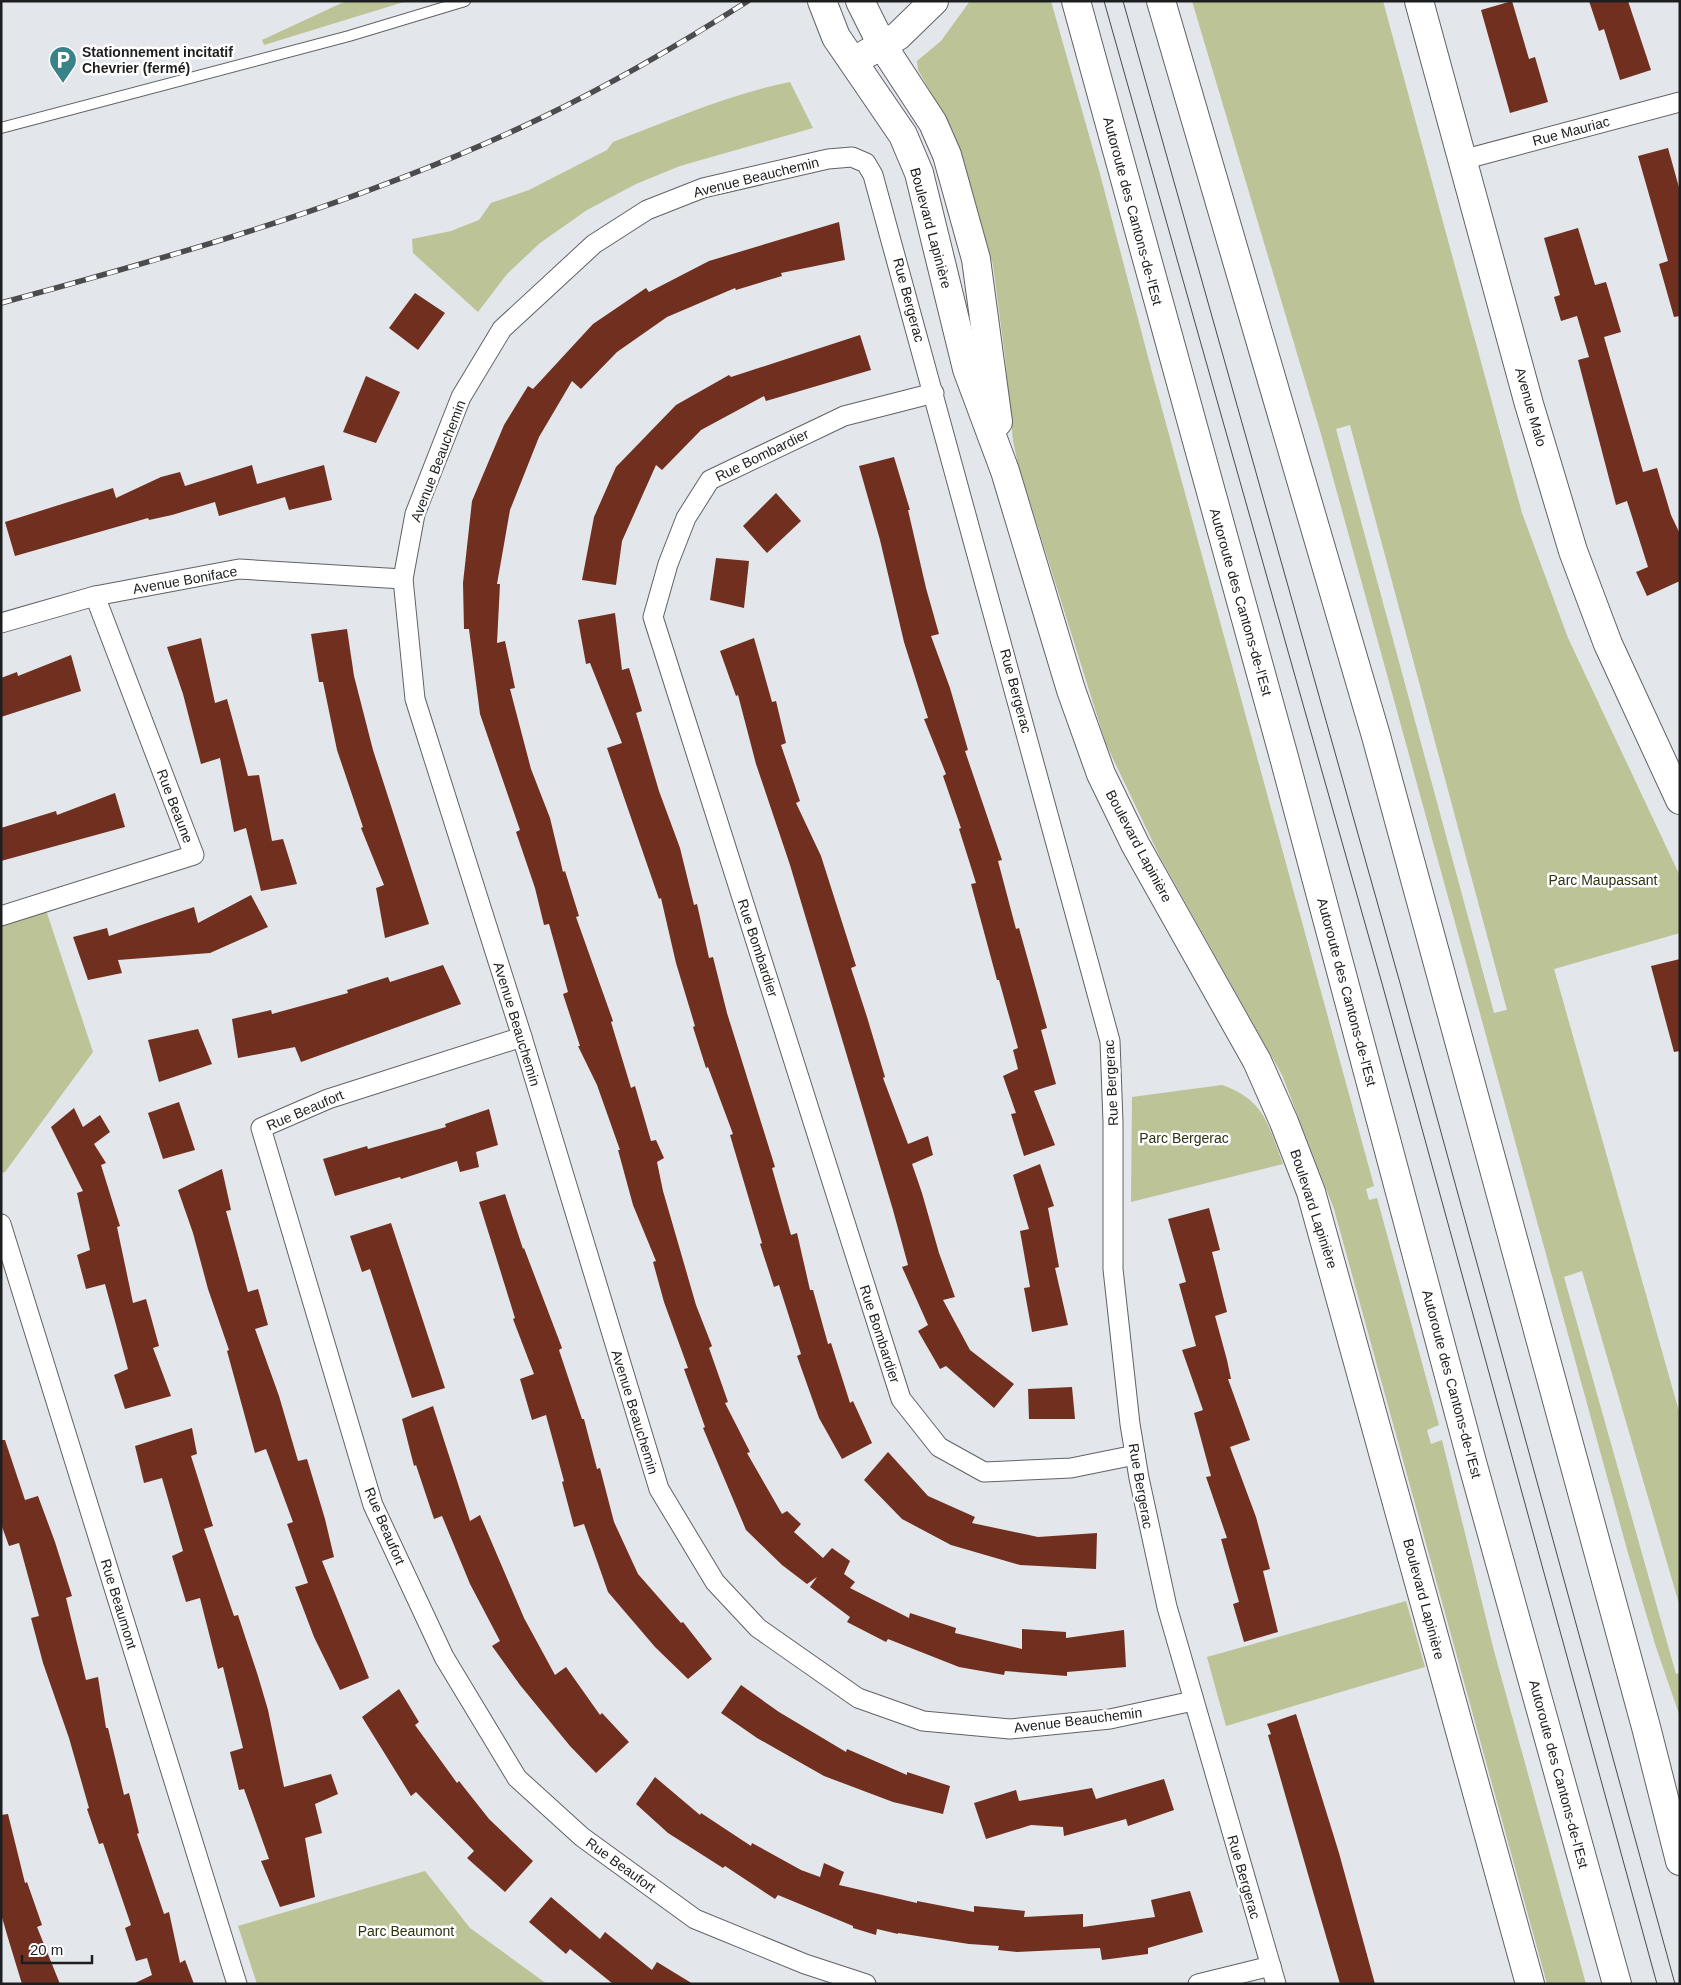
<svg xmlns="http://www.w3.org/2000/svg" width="1681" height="1985" font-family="Helvetica,sans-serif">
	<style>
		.green { fill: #bbc397; fill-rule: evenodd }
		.building { fill: #712f20 }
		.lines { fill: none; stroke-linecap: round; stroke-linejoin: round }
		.lane-casing { stroke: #606266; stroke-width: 12 }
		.street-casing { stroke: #606266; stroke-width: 21 }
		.secondary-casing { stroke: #606266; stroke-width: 30 }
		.highway-casing { stroke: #606266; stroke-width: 30 }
		.lane { stroke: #fff; stroke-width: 10 }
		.street { stroke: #fff; stroke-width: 19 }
		.secondary { stroke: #fff; stroke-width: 28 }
		.highway { stroke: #fff; stroke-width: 28 }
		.tram { stroke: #4a4c4e; stroke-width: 1 }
		.rail-casing { stroke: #4a4c4e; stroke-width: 5.5 }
		.rail { stroke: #fff; stroke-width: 4; stroke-dasharray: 11; stroke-linecap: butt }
		.labels { text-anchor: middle; stroke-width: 5; stroke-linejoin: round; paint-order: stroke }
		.poi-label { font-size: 14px; font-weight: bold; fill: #1d1e20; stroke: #fff; text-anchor: start }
		.street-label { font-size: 14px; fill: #1d1e20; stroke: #fff }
		.park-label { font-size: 14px; fill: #2d3211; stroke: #fff }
	</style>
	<rect width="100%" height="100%" fill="#e3e6ea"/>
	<!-- green -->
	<g class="green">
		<path d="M 346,1 L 407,1 L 264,45 L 262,40 Z"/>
		<path d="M 970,1 L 1051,1 L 1100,174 L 1153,376 L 1374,1186 L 1366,1189 L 1369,1200 L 1377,1198 L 1439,1425 L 1427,1430 L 1431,1444 L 1442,1440 L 1494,1651 L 1586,1984 L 1547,1984 L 1334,1209 L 1282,1075 L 1160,857 L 1106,744 L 1018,464 L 1013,441 L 1005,357 L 993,265 L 962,155 L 953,131 L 918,70 L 917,61 L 941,41 Z"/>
		<path d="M 1192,1 L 1383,1 L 1522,513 L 1568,638 L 1680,876 L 1680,933 L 1554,969 L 1680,1415 L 1680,1607 L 1582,1271 L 1564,1277 L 1676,1674 L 1680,1673 L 1680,1717 L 1656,1647 L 1628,1553 L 1321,434 ZM 1350,425 L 1507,1010 L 1506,1010 L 1494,1013 L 1336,429 Z"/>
		<path d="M 790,82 L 813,128 L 680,166 L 636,184 L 587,210 L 540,243 L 507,274 L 478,312 L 413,253 L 412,239 L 451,231 L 479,220 L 491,203 L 529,190 L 607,150 L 613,142 C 671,120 729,94 790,82 Z"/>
		<path d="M 45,907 L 93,1052 L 5,1172 L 1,1173 L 1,919 Z"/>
		<path d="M 1222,1085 C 1265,1100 1268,1125 1283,1164 L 1131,1202 L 1132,1097 Z"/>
		<path d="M 1406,1601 L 1425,1667 L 1226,1726 L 1207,1657 Z"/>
		<path d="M 425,1871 L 470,1928 L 547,1984 L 257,1984 L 238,1926 Z"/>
	</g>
	<!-- building -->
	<g class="building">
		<path d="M 1512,1 L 1529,59 L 1535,57 L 1548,102 L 1510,113 L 1481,10 Z"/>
		<path d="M 1589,1 L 1628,1 L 1651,70 L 1620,80 L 1604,29 L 1599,31 Z"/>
		<path d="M 1668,148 L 1680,191 L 1680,316 L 1674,317 L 1659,264 L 1668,261 L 1638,156 Z"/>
		<path d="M 839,222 L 845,260 L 781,273 L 782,276 L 736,290 L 735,288 L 667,317 L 617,352 L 581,389 L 572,381 L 539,437 L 510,510 L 497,584 L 500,584 L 497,643 L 505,641 L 515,688 L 510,689 L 531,769 L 550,818 L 563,872 L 565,871 L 579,916 L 576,917 L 613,1021 L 611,1022 L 631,1088 L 635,1086 L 651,1141 L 656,1140 L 664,1158 L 657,1162 L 663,1191 L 696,1305 L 712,1346 L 709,1348 L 728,1402 L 725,1403 L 750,1452 L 747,1453 L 782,1514 L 787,1511 L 801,1524 L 794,1532 L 823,1558 L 832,1548 L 850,1561 L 844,1574 L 855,1582 L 850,1588 L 909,1618 L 910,1613 L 956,1628 L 955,1633 L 1022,1649 L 1022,1629 L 1066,1632 L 1066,1638 L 1124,1630 L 1126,1667 L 1067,1672 L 1067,1676 L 1005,1671 L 1004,1675 L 959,1667 L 888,1639 L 886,1642 L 847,1622 L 850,1617 L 810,1587 L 817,1577 L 807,1584 L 782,1565 L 746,1530 L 703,1428 L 705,1427 L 684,1369 L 688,1368 L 664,1302 L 653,1262 L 656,1261 L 633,1205 L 618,1150 L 620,1150 L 597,1085 L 578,1046 L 580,1046 L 563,994 L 568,992 L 549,924 L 544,925 L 535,888 L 516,832 L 520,830 L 480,714 L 469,629 L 464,629 L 463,583 L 472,501 L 504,425 L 528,386 L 533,389 L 593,324 L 646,288 L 649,292 L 709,261 Z"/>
		<path d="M 1578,228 L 1595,285 L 1606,282 L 1621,332 L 1604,337 L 1643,472 L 1657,468 L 1671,515 L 1680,534 L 1680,581 L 1647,596 L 1636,572 L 1648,567 L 1627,501 L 1616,505 L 1578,360 L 1589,357 L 1577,316 L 1561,321 L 1554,297 L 1560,295 L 1544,238 Z"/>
		<path d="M 415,293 L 445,313 L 418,350 L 389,328 Z"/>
		<path d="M 860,335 L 871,370 L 766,401 L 764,396 L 701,430 L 662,470 L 656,465 L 622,541 L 616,585 L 582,580 L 594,517 L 616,467 L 676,405 L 729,375 L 731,377 Z"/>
		<path d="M 366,376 L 400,392 L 376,443 L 343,432 Z"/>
		<path d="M 894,457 L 910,510 L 908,510 L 926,588 L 939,634 L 931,636 L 950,688 L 968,750 L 965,751 L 1002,860 L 998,861 L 1016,929 L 1019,928 L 1047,1028 L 1041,1030 L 1056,1084 L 1034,1091 L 1055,1145 L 1024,1156 L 1011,1114 L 1016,1113 L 1003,1076 L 1018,1069 L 1013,1050 L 1018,1048 L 999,980 L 997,980 L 971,884 L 976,883 L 959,829 L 961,828 L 943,776 L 946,774 L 924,719 L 928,718 L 904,642 L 880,540 L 859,466 Z"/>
		<path d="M 252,465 L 257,484 L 324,465 L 332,500 L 289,510 L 285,497 L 219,516 L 215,502 L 172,515 L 149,520 L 148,518 L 15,556 L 5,522 L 113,488 L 116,498 L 161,477 L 180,472 L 185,486 Z"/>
		<path d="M 776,493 L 801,521 L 767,553 L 743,526 Z"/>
		<path d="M 716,558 L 749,561 L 744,608 L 710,600 Z"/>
		<path d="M 615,613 L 622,670 L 629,668 L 642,711 L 636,713 L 659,791 L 680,848 L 694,905 L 697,904 L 709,958 L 713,957 L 727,1013 L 775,1167 L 772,1168 L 791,1235 L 797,1233 L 810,1290 L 813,1290 L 828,1344 L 831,1343 L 850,1403 L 853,1401 L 872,1443 L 842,1459 L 819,1418 L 797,1356 L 801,1354 L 779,1285 L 774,1287 L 760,1244 L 762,1243 L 730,1135 L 733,1134 L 708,1067 L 706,1068 L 693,1027 L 695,1026 L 676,963 L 661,898 L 659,899 L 607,748 L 622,743 L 590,663 L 586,664 L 578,620 Z"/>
		<path d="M 347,629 L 354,676 L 373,750 L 429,924 L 385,938 L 376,888 L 384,885 L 361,828 L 363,827 L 337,750 L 323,682 L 319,682 L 311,634 Z"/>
		<path d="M 201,638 L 215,703 L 227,699 L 248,776 L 259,775 L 272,841 L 283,839 L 297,884 L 261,891 L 246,828 L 234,832 L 220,758 L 201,764 L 183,694 L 167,647 Z"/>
		<path d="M 754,638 L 772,702 L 776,701 L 786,743 L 781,745 L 800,801 L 796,803 L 821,856 L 856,966 L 851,968 L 867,1017 L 885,1077 L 883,1078 L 908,1144 L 928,1136 L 933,1155 L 912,1164 L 922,1193 L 939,1253 L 955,1297 L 943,1300 L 970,1350 L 1014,1384 L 994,1408 L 946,1366 L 940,1369 L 918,1331 L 928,1325 L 902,1267 L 908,1265 L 893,1210 L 790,865 L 756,764 L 738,695 L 736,696 L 720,651 Z"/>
		<path d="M 71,655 L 81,691 L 1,717 L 1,678 L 17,672 L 18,676 Z"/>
		<path d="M 115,793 L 125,827 L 1,861 L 1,828 L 56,811 L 57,815 Z"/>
		<path d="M 251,895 L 268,927 L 210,953 L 118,960 L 122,973 L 88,980 L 73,937 L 107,928 L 109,936 L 194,907 L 198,923 Z"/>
		<path d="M 1680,959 L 1680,1051 L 1674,1052 L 1651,966 Z"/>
		<path d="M 443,965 L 461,1004 L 301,1062 L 295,1047 L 238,1058 L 232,1019 L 271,1010 L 272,1014 L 348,993 L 347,990 L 388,977 L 390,982 Z"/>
		<path d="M 198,1029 L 212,1064 L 159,1082 L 148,1040 Z"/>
		<path d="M 179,1102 L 195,1150 L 163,1159 L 148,1113 Z"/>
		<path d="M 74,1108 L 83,1127 L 100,1115 L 110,1132 L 94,1144 L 106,1163 L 101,1165 L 120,1226 L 117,1227 L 133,1303 L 146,1299 L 159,1346 L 153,1348 L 171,1396 L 125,1409 L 114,1375 L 128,1369 L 105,1284 L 86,1289 L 77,1255 L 90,1250 L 77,1193 L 83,1191 L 51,1127 Z"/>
		<path d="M 489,1109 L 498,1145 L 476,1152 L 479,1167 L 460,1172 L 457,1161 L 401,1179 L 400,1177 L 335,1196 L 323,1159 L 367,1146 L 368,1149 L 446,1127 L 445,1124 Z"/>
		<path d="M 1040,1164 L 1054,1206 L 1048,1208 L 1059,1267 L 1055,1268 L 1068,1325 L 1032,1332 L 1024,1288 L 1030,1287 L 1020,1231 L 1029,1229 L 1013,1175 Z"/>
		<path d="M 222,1169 L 231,1210 L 226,1211 L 248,1292 L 258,1289 L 268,1325 L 255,1329 L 279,1396 L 298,1461 L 307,1459 L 325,1519 L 334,1557 L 322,1561 L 369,1678 L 340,1690 L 314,1637 L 295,1587 L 308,1583 L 287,1524 L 293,1522 L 266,1449 L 255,1453 L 227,1351 L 229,1350 L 208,1289 L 193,1233 L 178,1190 Z"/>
		<path d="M 505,1194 L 523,1249 L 524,1248 L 562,1348 L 559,1350 L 582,1419 L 584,1419 L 597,1469 L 600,1468 L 614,1522 L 638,1574 L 681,1623 L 683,1622 L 712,1659 L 688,1679 L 655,1647 L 608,1592 L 584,1524 L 574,1527 L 562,1482 L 564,1481 L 546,1415 L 532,1420 L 520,1379 L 534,1374 L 513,1319 L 515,1318 L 479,1202 Z"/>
		<path d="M 1209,1208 L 1220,1250 L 1212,1252 L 1227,1312 L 1215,1316 L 1227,1360 L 1231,1379 L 1228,1379 L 1250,1440 L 1230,1447 L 1256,1517 L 1270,1569 L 1263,1571 L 1278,1632 L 1244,1642 L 1233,1604 L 1239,1602 L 1221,1539 L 1227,1538 L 1206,1477 L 1211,1476 L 1194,1413 L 1203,1410 L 1182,1350 L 1196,1346 L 1179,1284 L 1186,1282 L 1168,1219 Z"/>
		<path d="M 391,1223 L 445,1388 L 412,1398 L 370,1269 L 362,1272 L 350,1236 Z"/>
		<path d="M 1072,1387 L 1075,1419 L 1029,1419 L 1028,1389 Z"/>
		<path d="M 433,1406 L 470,1521 L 480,1515 L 524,1618 L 555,1675 L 566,1667 L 600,1715 L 602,1713 L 629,1742 L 596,1773 L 570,1746 L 520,1685 L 492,1646 L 500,1641 L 470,1584 L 442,1516 L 434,1519 L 416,1465 L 414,1466 L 402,1419 Z"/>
		<path d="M 192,1428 L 197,1454 L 191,1456 L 213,1526 L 204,1529 L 234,1616 L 238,1615 L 258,1676 L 268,1710 L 284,1787 L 331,1774 L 338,1794 L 315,1804 L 322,1833 L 305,1838 L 315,1897 L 280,1907 L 261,1861 L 269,1859 L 244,1789 L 239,1790 L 230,1752 L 243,1748 L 223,1667 L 218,1669 L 200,1598 L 186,1602 L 172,1556 L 183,1551 L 162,1478 L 144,1483 L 135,1446 Z"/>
		<path d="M 1,1440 L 5,1440 L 25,1500 L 38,1496 L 55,1542 L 72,1596 L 66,1598 L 86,1680 L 98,1677 L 106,1728 L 108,1728 L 124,1795 L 129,1793 L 139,1833 L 137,1834 L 164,1914 L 169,1912 L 180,1963 L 185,1960 L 194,1984 L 133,1984 L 152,1975 L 147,1958 L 136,1961 L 125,1928 L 131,1925 L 103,1843 L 99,1844 L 87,1809 L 89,1808 L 69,1738 L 43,1663 L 31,1618 L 39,1616 L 19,1543 L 9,1546 L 1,1524 Z"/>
		<path d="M 888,1452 L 928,1496 L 975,1517 L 972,1523 L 1038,1537 L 1097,1533 L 1096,1569 L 1020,1565 L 951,1545 L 902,1519 L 864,1480 Z"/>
		<path d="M 741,1685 L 779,1712 L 846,1752 L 847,1749 L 907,1775 L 907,1772 L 950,1786 L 943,1814 L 893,1802 L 824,1776 L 757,1738 L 721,1713 Z"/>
		<path d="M 399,1689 L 419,1722 L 415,1725 L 457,1783 L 459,1781 L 489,1819 L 533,1861 L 505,1892 L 467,1858 L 474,1851 L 416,1792 L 411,1796 L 362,1717 Z"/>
		<path d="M 1296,1714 L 1339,1853 L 1375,1984 L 1340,1984 L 1316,1902 L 1268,1735 L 1271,1734 L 1267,1724 Z"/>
		<path d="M 655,1777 L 700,1815 L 701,1813 L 751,1846 L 752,1843 L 801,1870 L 820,1877 L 824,1863 L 844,1872 L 839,1885 L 917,1903 L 917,1901 L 974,1912 L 974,1906 L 1025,1911 L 1024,1917 L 1083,1914 L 1083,1927 L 1155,1917 L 1151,1900 L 1190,1891 L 1203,1932 L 1148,1948 L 1148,1954 L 1102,1960 L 1100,1948 L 1017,1952 L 998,1950 L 999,1946 L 969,1944 L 898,1933 L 898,1934 L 877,1929 L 876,1935 L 853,1928 L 853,1926 L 778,1895 L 775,1899 L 725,1866 L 723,1868 L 668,1833 L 636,1804 Z"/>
		<path d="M 1164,1779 L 1174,1810 L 1128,1826 L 1126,1819 L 1064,1836 L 1063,1827 L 1031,1825 L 986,1839 L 974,1803 L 1016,1790 L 1019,1801 L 1092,1788 L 1096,1799 Z"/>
		<path d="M 8,1814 L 25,1883 L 27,1882 L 42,1925 L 37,1927 L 60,1984 L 22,1984 L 8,1938 L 1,1914 L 1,1815 Z"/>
		<path d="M 551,1897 L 600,1939 L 605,1932 L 652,1970 L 657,1962 L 693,1984 L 613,1984 L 570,1949 L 566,1954 L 529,1922 Z"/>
	</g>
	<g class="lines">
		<defs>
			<path id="lane" d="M 1,128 L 349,36 L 465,1"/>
			<g id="street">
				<path d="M 1462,160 L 1680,102"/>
				<path d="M 934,393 L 844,416 L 710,480 L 686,518 L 668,564 L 653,617 L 901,1399 L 939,1447 L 984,1472 L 1071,1468 L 1135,1455"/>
				<path d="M 1,623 L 95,596 L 239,569 L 403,579"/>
				<path d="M 1,916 L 194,855 L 95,596"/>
				<path d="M 522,1037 L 328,1099 L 261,1128 L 373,1505 L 444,1657 L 517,1778 L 582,1837 L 695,1919 L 805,1964 L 866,1984"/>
				<path d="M 1,1224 L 237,1984"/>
				<path d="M 1193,1701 L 1110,1719 L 1010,1729 L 923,1721 L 858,1698 L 758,1628 L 715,1582 L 659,1489 L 522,1037 L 415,699 L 403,579 L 415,514 L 461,397 L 502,329 L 594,244 L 647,210 L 703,188 L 828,159 L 852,157 L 866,163 L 873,175 L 1110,1041 L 1113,1122 L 1113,1269 L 1130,1424 L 1139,1478 L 1167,1607 L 1276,1984"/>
				<path d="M 1198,1984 L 1271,1966"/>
			</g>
			<g id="secondary">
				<path d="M 822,1 L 836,37 L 903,135 L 919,173 L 967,369 L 1005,471 L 1071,690 L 1101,774 L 1135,844 L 1257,1061 L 1284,1122 L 1311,1192 L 1530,1984"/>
				<path d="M 860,1 L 882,45 L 933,123 L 947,155 L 976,259 L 998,422"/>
				<path d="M 1419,1 L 1529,404 L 1573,551 L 1608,644 L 1680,800"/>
				<path d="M 866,54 L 898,36 L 934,1"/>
			</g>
			<g id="highway">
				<path d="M 1076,1 L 1285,761 L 1472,1462 L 1617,1984"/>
				<path d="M 1161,1 L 1376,736 L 1646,1727 L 1680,1861"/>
			</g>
		</defs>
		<!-- lane casing -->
		<use href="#lane" class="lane-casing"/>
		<!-- street casing -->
		<use href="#street" class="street-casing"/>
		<!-- secondary casing -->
		<use href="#secondary" class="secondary-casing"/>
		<!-- highway casing -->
		<use href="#highway" class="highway-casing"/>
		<!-- lane -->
		<use href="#lane" class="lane"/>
		<!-- street -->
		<use href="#street" class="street"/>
		<!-- secondary -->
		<use href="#secondary" class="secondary"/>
		<!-- highway -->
		<use href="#highway" class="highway"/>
		<!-- tram -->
		<g class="tram">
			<path d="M 1104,1 L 1383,987 L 1657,1984"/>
			<path d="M 1123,1 L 1400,983 L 1675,1984"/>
		</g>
		<defs>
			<path id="rail" d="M 1,303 C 185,253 371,200 543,117 C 614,83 682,43 748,1"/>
		</defs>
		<!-- rail casing -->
		<use href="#rail" class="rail-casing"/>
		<!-- rail -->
		<use href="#rail" class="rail"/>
	</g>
	<!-- icons -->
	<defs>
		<symbol id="parking-pin" viewBox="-11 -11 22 30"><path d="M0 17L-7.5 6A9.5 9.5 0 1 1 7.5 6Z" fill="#3a828a" stroke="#fff"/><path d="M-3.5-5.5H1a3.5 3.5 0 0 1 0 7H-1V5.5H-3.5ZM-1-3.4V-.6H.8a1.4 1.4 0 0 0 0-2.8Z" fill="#fff"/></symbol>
	</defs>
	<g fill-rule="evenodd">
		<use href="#parking-pin" x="47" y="44" width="32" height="43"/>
	</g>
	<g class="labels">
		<!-- poi labels -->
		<g class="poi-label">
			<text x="82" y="57">Stationnement incitatif<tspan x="82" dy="16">Chevrier (fermé)</tspan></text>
		</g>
		<!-- street labels -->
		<g class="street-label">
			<text transform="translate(1571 131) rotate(-15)" y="5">Rue Mauriac</text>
			<text transform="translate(756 177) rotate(-14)" y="5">Avenue Beauchemin</text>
			<text transform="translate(1133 211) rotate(75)" y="5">Autoroute des Cantons-de-l'Est</text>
			<text transform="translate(931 228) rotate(75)" y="5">Boulevard Lapinière</text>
			<text transform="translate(909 300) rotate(75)" y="5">Rue Bergerac</text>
			<text transform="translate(1531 407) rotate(74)" y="5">Avenue Malo</text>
			<text transform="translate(762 455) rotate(-26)" y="5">Rue Bombardier</text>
			<text transform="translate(438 461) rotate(-69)" y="5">Avenue Beauchemin</text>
			<text transform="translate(185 580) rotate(-10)" y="5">Avenue Boniface</text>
			<text transform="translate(1241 602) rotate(74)" y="5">Autoroute des Cantons-de-l'Est</text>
			<text transform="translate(1016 691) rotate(75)" y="5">Rue Bergerac</text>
			<text transform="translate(175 806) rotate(69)" y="5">Rue Beaune</text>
			<text transform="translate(1139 846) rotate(62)" y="5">Boulevard Lapinière</text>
			<text transform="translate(758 948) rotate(72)" y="5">Rue Bombardier</text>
			<text transform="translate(1347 992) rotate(75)" y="5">Autoroute des Cantons-de-l'Est</text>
			<text transform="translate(517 1024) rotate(73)" y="5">Avenue Beauchemin</text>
			<text transform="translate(1111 1083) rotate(-93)" y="5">Rue Bergerac</text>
			<text transform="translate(305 1110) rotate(-23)" y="5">Rue Beaufort</text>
			<text transform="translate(1314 1209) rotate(72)" y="5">Boulevard Lapinière</text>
			<text transform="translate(880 1334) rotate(72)" y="5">Rue Bombardier</text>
			<text transform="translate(1452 1384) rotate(75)" y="5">Autoroute des Cantons-de-l'Est</text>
			<text transform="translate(635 1412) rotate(73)" y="5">Avenue Beauchemin</text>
			<text transform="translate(1141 1486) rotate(80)" y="5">Rue Bergerac</text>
			<text transform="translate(385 1526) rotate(67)" y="5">Rue Beaufort</text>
			<text transform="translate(1424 1599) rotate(75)" y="5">Boulevard Lapinière</text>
			<text transform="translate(119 1604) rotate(73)" y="5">Rue Beaumont</text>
			<text transform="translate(1078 1720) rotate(-7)" y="5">Avenue Beauchemin</text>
			<text transform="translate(1559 1774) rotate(75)" y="5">Autoroute des Cantons-de-l'Est</text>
			<text transform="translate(621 1865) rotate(36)" y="5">Rue Beaufort</text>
			<text transform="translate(1244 1877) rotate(74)" y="5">Rue Bergerac</text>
		</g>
		<!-- park labels -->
		<g class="park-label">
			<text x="1603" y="885">Parc Maupassant</text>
			<text x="1184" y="1143">Parc Bergerac</text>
			<text x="406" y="1936">Parc Beaumont</text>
		</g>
	</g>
	<!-- border -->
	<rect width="1681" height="1985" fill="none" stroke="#1d1e20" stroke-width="5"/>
	<!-- scale -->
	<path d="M22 1955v8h70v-8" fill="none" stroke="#1d1e20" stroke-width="2.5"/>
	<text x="30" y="1955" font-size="15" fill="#1d1e20" stroke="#ffffff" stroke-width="4" paint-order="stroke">20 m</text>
</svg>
